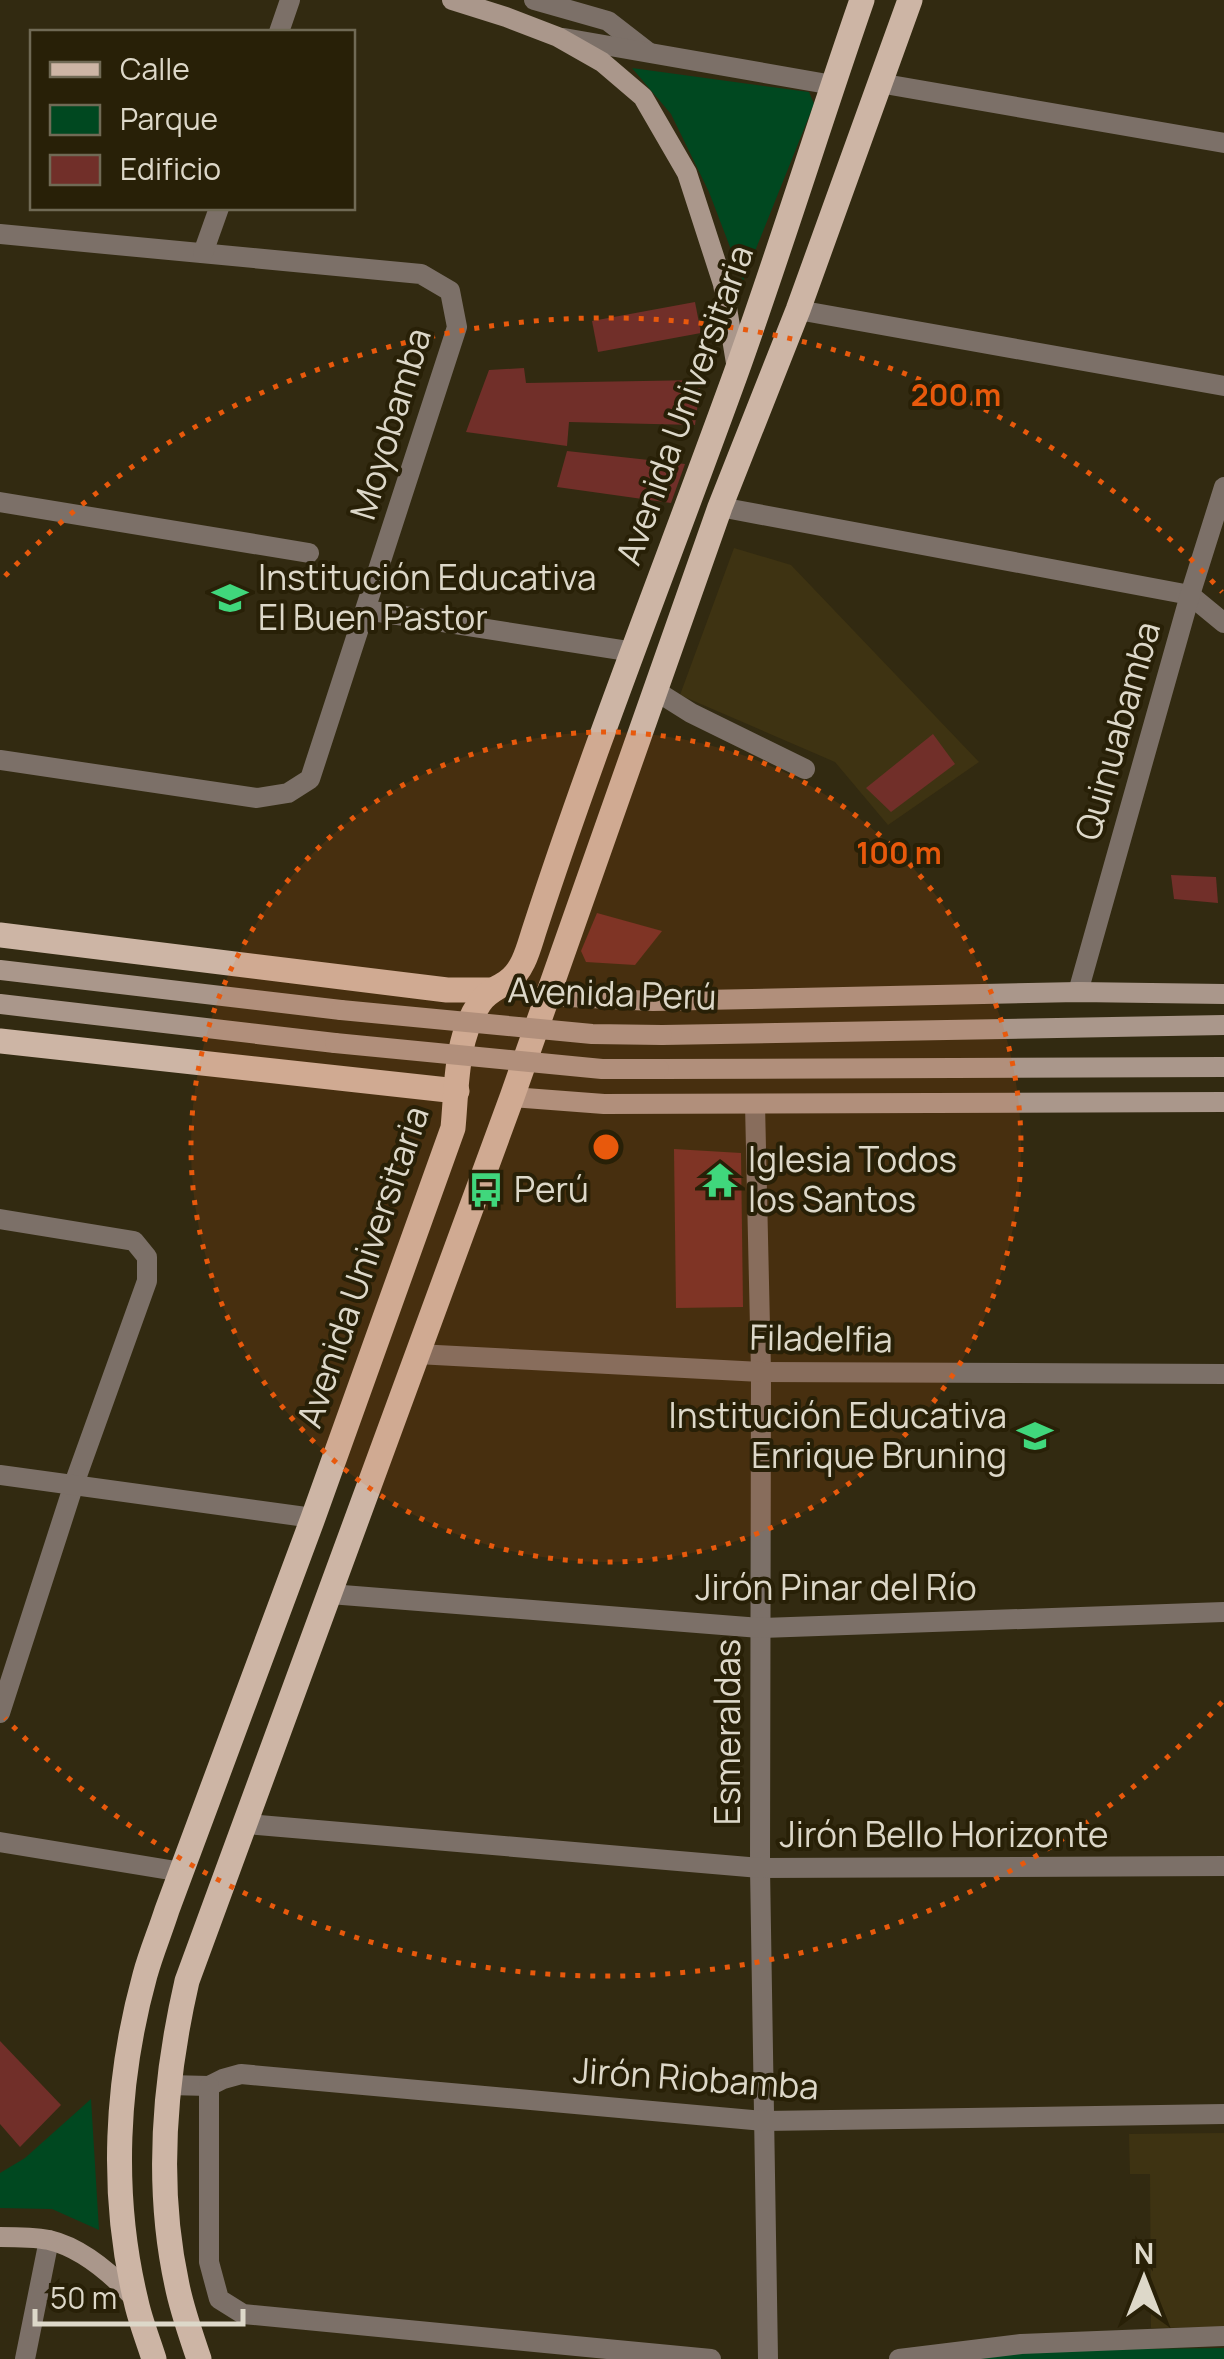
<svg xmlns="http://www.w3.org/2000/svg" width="1224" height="2359" font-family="Manrope,sans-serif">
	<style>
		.built { fill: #3e3312 }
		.green { fill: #004820 }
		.building { fill: #712f29 }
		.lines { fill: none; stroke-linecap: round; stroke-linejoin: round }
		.street { stroke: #7c7068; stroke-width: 20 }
		.secondary { stroke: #aa978b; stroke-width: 20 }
		.primary { stroke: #cdb5a5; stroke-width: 25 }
		.secondary-bridge { stroke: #aa978b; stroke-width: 20 }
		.ring { fill: none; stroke: #e8590c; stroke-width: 5; stroke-dasharray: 5 10 }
		.labels { text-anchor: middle; stroke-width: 8; stroke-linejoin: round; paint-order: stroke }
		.street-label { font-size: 35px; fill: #ddd8c9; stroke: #282007 }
		.poi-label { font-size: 35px; fill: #ddd8c9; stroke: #282007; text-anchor: start }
		.centre { fill: #e8590c; stroke: #282007; stroke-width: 5 }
		.ring-label { font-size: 30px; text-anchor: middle; font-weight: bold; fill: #e8590c; stroke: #282007; stroke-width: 8; stroke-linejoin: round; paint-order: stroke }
	</style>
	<rect width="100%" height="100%" fill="#322a11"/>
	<!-- built -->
	<g class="built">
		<path d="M 734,548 L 791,565 L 979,762 L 888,825 L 835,762 L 680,695 Z"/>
		<path d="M 1224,2133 L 1224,2327 L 1151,2328 L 1150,2174 L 1130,2174 L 1129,2134 Z"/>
	</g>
	<!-- green -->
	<g class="green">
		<path d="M 632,68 L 809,92 L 814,104 L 743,281 L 709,192 L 671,114 Z"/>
		<path d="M 91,2099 L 99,2230 L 52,2209 L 0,2208 L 0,2173 L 25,2158 Z"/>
		<path d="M 1224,2348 L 1224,2359 L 974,2359 L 1047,2350 Z"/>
	</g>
	<!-- building -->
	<g class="building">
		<path d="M 695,302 L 701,333 L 598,352 L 592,321 Z"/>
		<path d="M 524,368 L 526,383 L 701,380 L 695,425 L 569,422 L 567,446 L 466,432 L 489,370 Z"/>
		<path d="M 567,451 L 685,464 L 671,503 L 557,487 Z"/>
		<path d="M 933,734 L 955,764 L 891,812 L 866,788 Z"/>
		<path d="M 1171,875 L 1216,877 L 1218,903 L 1174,899 Z"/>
		<path d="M 597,913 L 662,931 L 635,965 L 586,962 L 581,951 Z"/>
		<path d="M 674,1149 L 741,1153 L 743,1307 L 676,1308 Z"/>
		<path d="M 0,2041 L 61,2105 L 20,2147 L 0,2124 Z"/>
	</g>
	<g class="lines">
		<!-- street -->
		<g class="street">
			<path d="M 534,0 L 608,21 L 648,52"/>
			<path d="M 279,32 L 290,0"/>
			<path d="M 564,38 L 833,85"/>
			<path d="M 879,83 L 1224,143"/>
			<path d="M 0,234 L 421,274 L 450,291 L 457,327 L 310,779 L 288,793 L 257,798 L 0,760"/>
			<path d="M 203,253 L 219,208"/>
			<path d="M 798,310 L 1224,386"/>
			<path d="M 0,502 L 309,553"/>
			<path d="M 720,507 L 1190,595 L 1224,623"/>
			<path d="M 366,610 L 634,652"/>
			<path d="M 656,691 L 691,713 L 805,769"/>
			<path d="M 1078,992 L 1190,595 L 1224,487"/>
			<path d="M 755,1104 L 761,1372 L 760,1868 L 768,2359"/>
			<path d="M 0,1219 L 134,1241 L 147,1257 L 147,1281 L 74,1484 L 0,1713"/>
			<path d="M 417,1354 L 761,1372 L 1224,1374"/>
			<path d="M 0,1475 L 313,1518"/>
			<path d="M 330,1594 L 760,1628 L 1224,1612"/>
			<path d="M 247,1824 L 760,1868 L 1224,1866"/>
			<path d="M 0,1842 L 182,1872"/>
			<path d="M 168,2085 L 209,2086 L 223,2079 L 241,2074 L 764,2121 L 1224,2114"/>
			<path d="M 209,2086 L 209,2262 L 219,2299 L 243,2314 L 711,2359"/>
			<path d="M 25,2359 L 49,2240"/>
			<path d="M 899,2359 L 1021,2344 L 1224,2336"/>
		</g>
		<!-- secondary -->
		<g class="secondary">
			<path d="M 452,0 L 506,17 L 558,37 L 602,62 L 643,97 L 687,173 L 723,284 L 737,369"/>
			<path d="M 0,970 L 341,1010"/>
			<path d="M 548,996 L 653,1001 L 1078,992 L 1224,994"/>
			<path d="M 0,1004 L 335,1043"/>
			<path d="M 662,1035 L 1224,1025"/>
			<path d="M 659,1069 L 1224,1067"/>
			<path d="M 512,1097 L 604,1104 L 1224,1102"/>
			<path d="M 0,2237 C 16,2237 33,2237 49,2240 C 83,2248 113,2275 136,2300"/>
		</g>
		<!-- primary -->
		<g class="primary">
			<path d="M 0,935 L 447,990 L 493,990"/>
			<path d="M 0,1041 L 457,1091"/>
			<path d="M 154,2359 C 148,2340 140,2320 136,2301 C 110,2194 116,2080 145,1975 C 151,1953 160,1932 167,1910 L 313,1518 L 453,1128 C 457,1087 455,1040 479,1004 C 486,992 497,989 508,981 C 524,970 529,946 535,928 C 596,741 669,558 736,373 C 780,250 819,124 862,0"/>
			<path d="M 199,2359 C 191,2335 182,2310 177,2285 C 155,2184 164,2081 187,1981 L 512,1097 L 720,507 L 798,310 L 910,0"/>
		</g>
		<!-- secondary-bridge -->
		<g class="secondary-bridge">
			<path d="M 341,1010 L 592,1034 L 662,1035"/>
			<path d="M 335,1043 L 602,1069 L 659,1069"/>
		</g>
	</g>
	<!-- distance rings -->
	<circle cx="606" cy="1147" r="415" fill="#e8590c" fill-opacity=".12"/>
	<g class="ring">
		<circle cx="606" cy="1147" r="415"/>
		<path d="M1222 1702A829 829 0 0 1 5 1718M5 576A829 829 0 0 1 1222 592"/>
	</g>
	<!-- icons -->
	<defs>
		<symbol id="school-bare" viewBox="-9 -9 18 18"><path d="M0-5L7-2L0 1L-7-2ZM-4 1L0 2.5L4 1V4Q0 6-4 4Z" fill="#40d77c" stroke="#282007" stroke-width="2.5" paint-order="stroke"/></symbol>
		<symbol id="temple-bare" viewBox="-9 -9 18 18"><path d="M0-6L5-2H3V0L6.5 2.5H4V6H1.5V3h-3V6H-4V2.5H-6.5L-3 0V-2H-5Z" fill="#40d77c" stroke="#282007" stroke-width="2.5" paint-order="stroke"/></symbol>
		<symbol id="bus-bare" viewBox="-9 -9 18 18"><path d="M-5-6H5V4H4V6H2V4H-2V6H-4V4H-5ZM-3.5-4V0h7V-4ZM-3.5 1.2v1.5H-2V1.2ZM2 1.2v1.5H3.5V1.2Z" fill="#40d77c" stroke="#282007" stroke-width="2.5" paint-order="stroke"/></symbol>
	</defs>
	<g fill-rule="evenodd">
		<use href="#school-bare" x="205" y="573" width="50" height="50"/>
		<use href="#temple-bare" x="695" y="1155" width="50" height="50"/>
		<use href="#bus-bare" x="461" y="1165" width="50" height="50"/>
		<use href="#school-bare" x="1010" y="1411" width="50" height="50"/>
	</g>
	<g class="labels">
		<!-- street labels -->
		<g class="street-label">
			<text transform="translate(685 405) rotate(-70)" y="12">Avenida Universitaria</text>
			<text transform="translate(391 424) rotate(-73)" y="12">Moyobamba</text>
			<text transform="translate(1118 731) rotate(-74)" y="12">Quinuabamba</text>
			<text transform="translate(612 994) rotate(2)" y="12">Avenida Perú</text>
			<text transform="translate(363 1267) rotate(-71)" y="12">Avenida Universitaria</text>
			<text transform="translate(821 1339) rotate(1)" y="12">Filadelfia</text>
			<text x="836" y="1600">Jirón Pinar del Río</text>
			<text transform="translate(728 1732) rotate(-90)" y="12">Esmeraldas</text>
			<text x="944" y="1847">Jirón Bello Horizonte</text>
			<text transform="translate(696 2079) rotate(4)" y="12">Jirón Riobamba</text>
		</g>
		<!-- poi labels -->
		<g class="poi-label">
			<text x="258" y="590">Institución Educativa<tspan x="258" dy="40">El Buen Pastor</tspan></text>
			<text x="748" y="1172">Iglesia Todos<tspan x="748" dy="40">los Santos</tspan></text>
			<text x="514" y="1202">Perú</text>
			<text x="1007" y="1428" text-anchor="end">Institución Educativa<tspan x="1007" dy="40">Enrique Bruning</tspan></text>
		</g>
	</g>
	<circle cx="606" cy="1147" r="15" class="centre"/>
	<g class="ring-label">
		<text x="956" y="406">200 m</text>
		<text x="899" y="864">100 m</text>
	</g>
	<!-- legend -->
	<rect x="30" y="30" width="325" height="180" fill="#282007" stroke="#706a55" stroke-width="2.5"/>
	<rect x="50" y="62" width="50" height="15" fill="#cdb5a5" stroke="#706a55" stroke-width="2.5"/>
	<text x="120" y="80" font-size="30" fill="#ddd8c9">Calle</text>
	<rect x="50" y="105" width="50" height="30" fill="#004820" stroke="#706a55" stroke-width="2.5"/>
	<text x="120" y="130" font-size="30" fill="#ddd8c9">Parque</text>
	<rect x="50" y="155" width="50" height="30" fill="#712f29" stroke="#706a55" stroke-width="2.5"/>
	<text x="120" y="180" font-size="30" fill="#ddd8c9">Edificio</text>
	<!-- north arrow -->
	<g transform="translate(1144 2279)" stroke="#282007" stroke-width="8" paint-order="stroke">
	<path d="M0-8L18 38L0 25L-18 38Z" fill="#ddd8c9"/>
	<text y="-15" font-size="28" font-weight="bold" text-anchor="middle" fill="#ddd8c9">N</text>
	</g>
	<!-- scale -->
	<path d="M35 2309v15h208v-15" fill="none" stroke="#ddd8c9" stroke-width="5"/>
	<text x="50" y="2309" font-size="30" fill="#ddd8c9" stroke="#282007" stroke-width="8" paint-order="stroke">50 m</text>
</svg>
